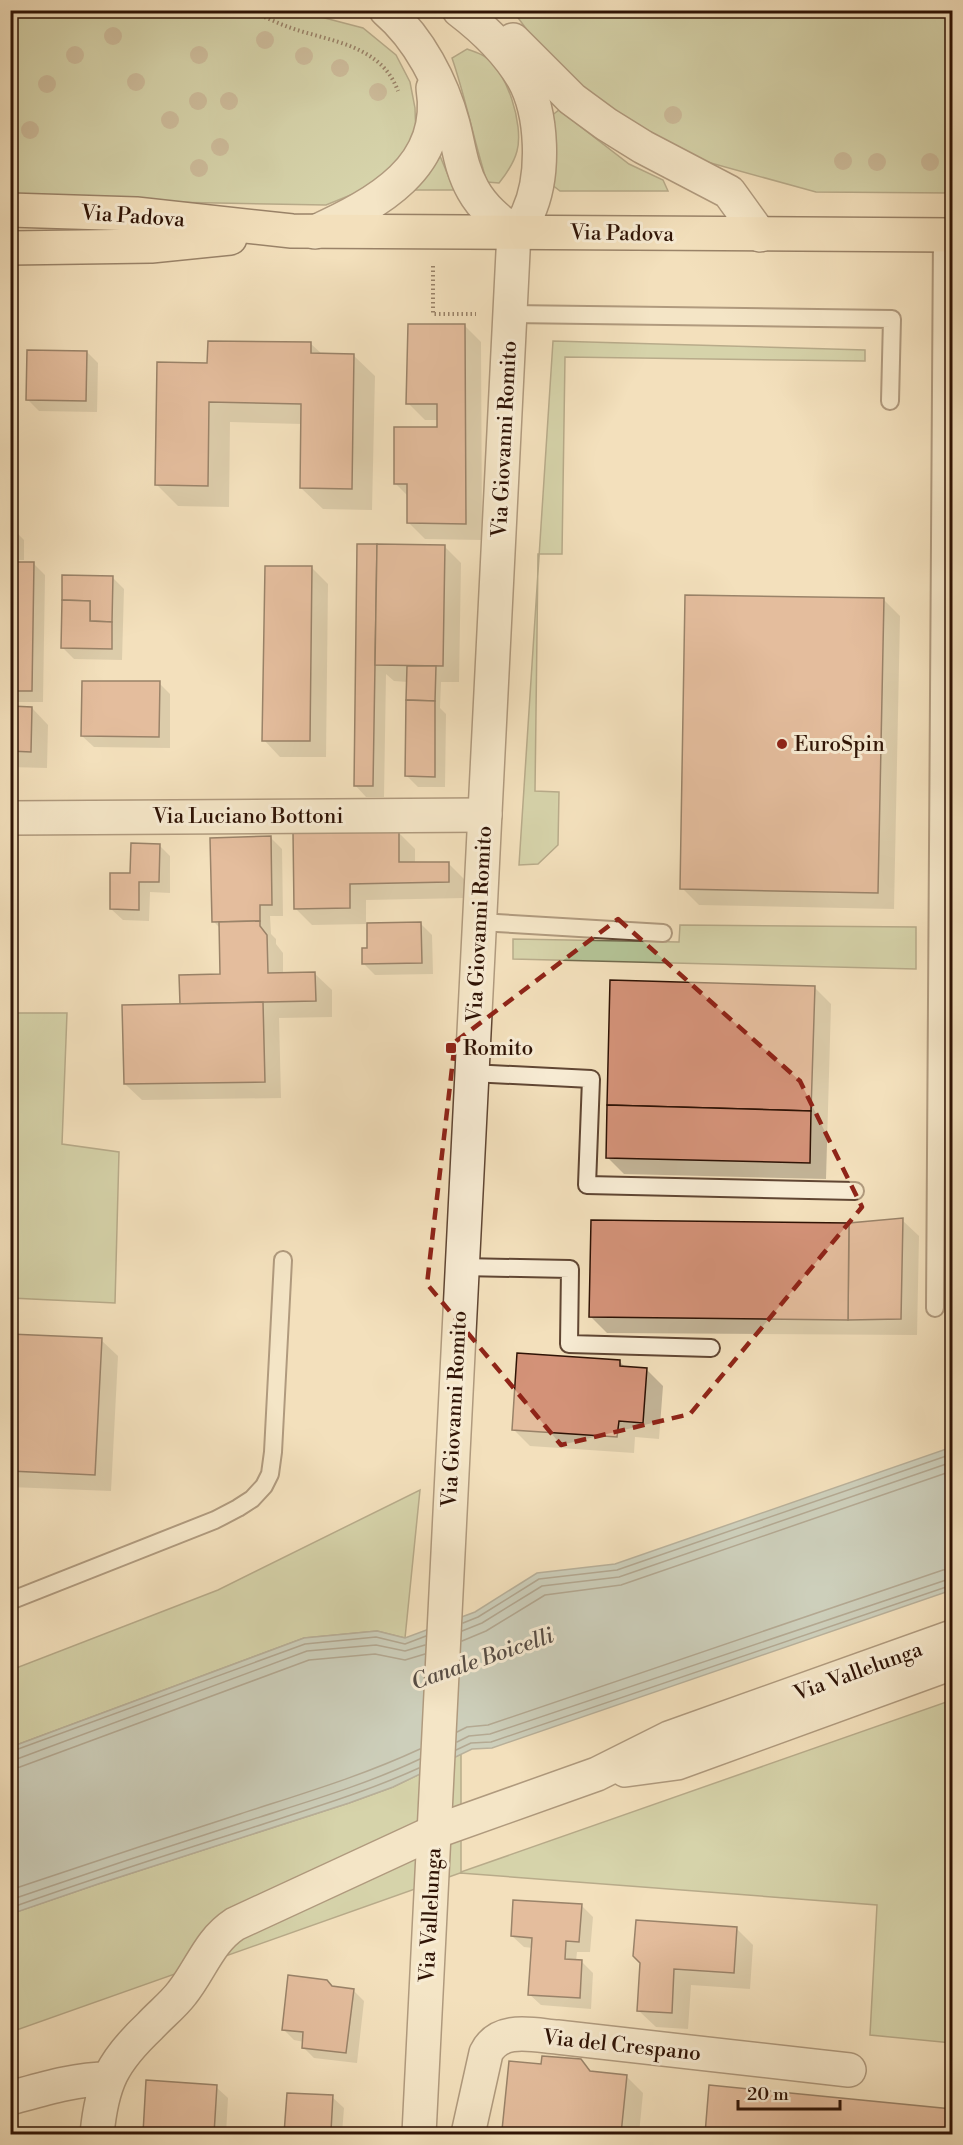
<svg xmlns="http://www.w3.org/2000/svg" width="963" height="2145" font-family="'Libre Bodoni',serif">
	<style>
		.green { fill: #b4c396; stroke: #726b4e; stroke-width: 1.5 }
		.water { fill: #a0babb; stroke: #737772; stroke-width: 1.5 }
		.shadow { fill: #0003 }
		.lines { fill: none; stroke-linecap: round; stroke-linejoin: round }
		.shore { stroke: #686660; stroke-width: 1.5 }
		.building { fill: #d39278; stroke: #2f1305; stroke-width: 1.5 }
		.service-casing { stroke: #604633; stroke-width: 20 }
		.minor-casing { stroke: #604633; stroke-width: 36 }
		.tertiary-casing { stroke: #604633; stroke-width: 36 }
		.primary-casing { stroke: #2f1305; stroke-width: 36 }
		.path { stroke: #2f1305; stroke-width: 4; stroke-dasharray: 1.5 3; stroke-linecap: butt }
		.service { stroke: #f7ebd3; stroke-width: 16 }
		.minor { stroke: #f7ebd3; stroke-width: 33 }
		.tertiary { stroke: #f7ebd3; stroke-width: 33 }
		.primary { stroke: #f3e0bc; stroke-width: 33 }
		.tree { fill: #a19173 }
		.marked { fill: none; stroke: #8f2418; stroke-width: 4.5; stroke-dasharray: 12 8; stroke-linejoin: round }
		.poi-dot { fill: #8f2418; stroke: #f7ebd3; stroke-width: 2 }
		.labels { text-anchor: middle; stroke-width: 6; stroke-linejoin: round; paint-order: stroke }
		.street-label { font-size: 21px; fill: #2f1305; stroke: #f7ebd3 }
		.poi-label { font-size: 21px; fill: #2f1305; stroke: #f7ebd3; text-anchor: start }
		.water-label { font-size: 22px; font-style: italic; fill: #574d45; stroke: #f7ebd3 }
	</style>
	<rect width="100%" height="100%" fill="#f3e0bc"/>
	<filter id="stains"><feTurbulence type="fractalNoise" baseFrequency=".00333" numOctaves="4"/><feColorMatrix values="0 0 0 0 .2 0 0 0 0 .09 0 0 0 0 .02 0 0 0 .5 -.17"/></filter>
	<radialGradient id="worn" r=".72"><stop offset=".6" stop-color="#630" stop-opacity="0"/><stop offset="1" stop-color="#630" stop-opacity=".3"/></radialGradient>
	<!-- green -->
	<g class="green">
		<path d="M 11,11 L 298,11 L 363,28 L 396,55 L 410,82 L 415,108 L 416,137 L 396,166 L 368,188 L 326,205 L 11,199 Z"/>
		<path d="M 513,11 L 952,11 L 952,193 L 816,192 L 700,160 L 638,129 L 587,93 L 530,34 Z"/>
		<path d="M 467,49 C 472,51 479,53 484,56 C 507,70 524,125 517,151 C 514,163 507,173 499,183 L 487,182 C 474,141 466,99 452,58 Z"/>
		<path d="M 559,110 L 629,164 L 663,180 L 668,191 L 560,191 L 551,184 L 551,116 Z"/>
		<path d="M 438,151 L 454,190 L 415,190 Z"/>
		<path d="M 553,341 L 865,350 L 865,361 L 565,357 L 562,554 L 538,554 L 535,791 L 559,792 L 558,845 L 538,864 L 519,865 Z"/>
		<path d="M 680,925 L 916,927 L 916,969 L 513,959 L 513,939 L 679,942 Z"/>
		<path d="M 11,1013 L 67,1013 L 62,1144 L 119,1152 L 115,1303 L 11,1298 Z"/>
		<path d="M 420,1490 L 405,1638 L 377,1631 L 304,1638 L 11,1747 L 11,1670 L 218,1590 Z"/>
		<path d="M 952,1700 L 952,2043 L 870,2035 L 877,1905 L 460,1873 L 11,2032 L 10,1914 L 98,1884 L 349,1803 L 393,1787 L 461,1754 L 461,1872 Z"/>
	</g>
	<!-- water -->
	<path class="water" d="M 952,1447 L 952,1590 L 492,1748 L 472,1749 L 393,1787 L 349,1803 L 98,1884 L 11,1914 L 11,1747 L 304,1638 L 377,1631 L 405,1638 L 475,1612 L 537,1573 L 615,1564 Z"/>
	<!-- shadow -->
	<g class="shadow">
		<path d="M 464,325 L 481,342 L 482,540 L 425,539 L 408,522 L 408,496 L 395,483 L 438,429 L 438,420 L 425,420 L 408,403 Z"/>
		<path d="M 311,344 L 322,354 L 353,355 L 375,376 L 372,510 L 323,509 L 301,488 L 302,424 L 230,422 L 229,507 L 178,506 L 157,485 L 209,364 Z"/>
		<path d="M 87,352 L 98,363 L 97,412 L 39,411 L 28,400 Z"/>
		<path d="M 10,528 L 13,529 L 24,540 L 24,560 L 10,560 Z"/>
		<path d="M 359,545 L 445,547 L 461,563 L 459,682 L 441,682 L 440,708 L 446,714 L 445,787 L 418,787 L 407,776 L 408,682 L 394,681 L 386,674 L 384,797 L 366,797 L 355,785 Z"/>
		<path d="M 33,563 L 45,575 L 43,702 L 10,702 L 10,632 L 11,643 L 17,649 L 18,615 L 10,615 L 10,582 L 13,582 L 18,587 Z"/>
		<path d="M 312,568 L 328,584 L 326,757 L 280,757 L 264,740 Z"/>
		<path d="M 112,577 L 124,589 L 122,660 L 74,659 L 63,648 Z"/>
		<path d="M 884,600 L 900,616 L 894,909 L 699,905 L 682,888 Z"/>
		<path d="M 159,683 L 170,694 L 170,748 L 94,747 L 82,736 Z"/>
		<path d="M 10,708 L 32,708 L 48,725 L 47,768 L 10,767 Z"/>
		<path d="M 398,832 L 415,849 L 415,864 L 448,863 L 465,880 L 465,898 L 366,900 L 366,924 L 312,925 L 295,908 Z"/>
		<path d="M 271,838 L 282,849 L 283,916 L 270,916 L 271,934 L 276,939 L 276,944 L 283,953 L 283,974 L 315,974 L 332,990 L 332,1017 L 279,1018 L 281,1098 L 142,1100 L 125,1084 L 181,1005 L 222,976 L 221,929 L 213,921 Z"/>
		<path d="M 159,845 L 170,856 L 170,893 L 150,892 L 149,921 L 123,920 L 111,909 Z"/>
		<path d="M 421,924 L 432,935 L 433,974 L 375,975 L 364,964 L 369,949 Z"/>
		<path d="M 814,987 L 831,1004 L 826,1179 L 624,1174 L 607,1157 Z"/>
		<path d="M 902,1220 L 919,1236 L 917,1335 L 607,1333 L 591,1317 L 849,1224 Z"/>
		<path d="M 10,1335 L 101,1340 L 118,1356 L 111,1491 L 10,1487 Z"/>
		<path d="M 620,1362 L 626,1368 L 646,1369 L 663,1386 L 659,1439 L 635,1437 L 634,1453 L 530,1446 L 514,1430 Z"/>
		<path d="M 582,1906 L 593,1917 L 590,1952 L 577,1952 L 576,1961 L 581,1961 L 593,1973 L 591,2009 L 541,2005 L 529,1994 L 533,1948 L 524,1947 L 512,1936 Z"/>
		<path d="M 736,1928 L 753,1945 L 750,1989 L 691,1985 L 688,2029 L 656,2027 L 639,2011 L 642,1963 Z"/>
		<path d="M 334,1988 L 353,1990 L 364,2001 L 357,2063 L 314,2058 L 303,2047 L 304,2042 L 294,2040 L 283,2029 Z"/>
		<path d="M 580,2060 L 593,2073 L 627,2077 L 643,2093 L 639,2134 L 509,2134 L 503,2129 L 542,2066 Z"/>
		<path d="M 216,2087 L 228,2098 L 226,2134 L 146,2134 L 144,2133 Z"/>
		<path d="M 711,2087 L 952,2110 L 952,2134 L 706,2134 Z"/>
		<path d="M 288,2095 L 332,2097 L 344,2108 L 342,2133 L 344,2134 L 286,2134 Z"/>
	</g>
	<g class="lines">
		<!-- shore -->
		<g class="shore">
			<path d="M 463,1623 L 478,1617 L 539,1579 L 617,1570 L 952,1454"/>
			<path d="M 462,1631 L 482,1623 L 542,1586 L 619,1577 L 952,1462"/>
			<path d="M 462,1641 L 486,1631 L 545,1595 L 621,1585 L 952,1471"/>
			<path d="M 457,1732 L 467,1727 L 488,1725 L 943,1570 L 952,1569"/>
			<path d="M 457,1742 L 469,1736 L 490,1734 L 952,1578"/>
			<path d="M 456,1750 L 471,1743 L 491,1742 L 952,1585"/>
			<path d="M 10,1752 L 305,1644 L 376,1637 L 405,1644 L 426,1636"/>
			<path d="M 10,1760 L 17,1759 L 307,1651 L 376,1645 L 405,1651 L 425,1645"/>
			<path d="M 10,1769 L 20,1767 L 309,1660 L 375,1654 L 405,1660 L 425,1654"/>
			<path d="M 10,1890 C 87,1864 163,1839 240,1814 C 301,1794 362,1776 420,1749"/>
			<path d="M 10,1900 C 88,1873 166,1847 244,1822 C 303,1803 363,1786 420,1759"/>
			<path d="M 10,1908 C 89,1880 169,1854 248,1829 C 306,1810 364,1793 419,1768"/>
		</g>
	</g>
	<!-- building -->
	<g class="building">
		<path d="M 408,324 L 465,324 L 466,524 L 407,523 L 407,484 L 394,484 L 394,427 L 437,427 L 437,404 L 406,404 Z"/>
		<path d="M 208,341 L 311,342 L 311,353 L 354,354 L 352,489 L 300,488 L 301,404 L 209,402 L 208,486 L 155,485 L 157,362 L 207,363 Z"/>
		<path d="M 27,350 L 87,351 L 86,401 L 26,400 Z"/>
		<path d="M 357,544 L 377,544 L 373,786 L 354,786 Z"/>
		<path d="M 377,544 L 445,545 L 443,666 L 375,665 Z"/>
		<path d="M 17,562 L 34,562 L 32,691 L 10,691 L 10,665 L 15,665 Z"/>
		<path d="M 265,566 L 312,566 L 310,741 L 262,741 Z"/>
		<path d="M 62,575 L 113,576 L 112,622 L 90,621 L 90,601 L 62,600 Z"/>
		<path d="M 685,595 L 884,598 L 878,893 L 680,889 Z"/>
		<path d="M 62,600 L 90,601 L 90,621 L 112,622 L 112,649 L 61,648 Z"/>
		<path d="M 952,662 L 952,927 L 951,927 Z"/>
		<path d="M 407,666 L 436,666 L 435,701 L 406,700 Z"/>
		<path d="M 82,681 L 160,681 L 159,737 L 81,736 Z"/>
		<path d="M 406,700 L 435,701 L 435,777 L 405,776 Z"/>
		<path d="M 10,706 L 32,707 L 31,752 L 10,751 Z"/>
		<path d="M 399,831 L 399,862 L 449,862 L 449,882 L 350,884 L 350,908 L 294,909 L 293,832 Z"/>
		<path d="M 271,836 L 272,905 L 260,905 L 260,921 L 212,922 L 210,838 Z"/>
		<path d="M 131,843 L 160,844 L 159,882 L 139,882 L 139,910 L 110,909 L 110,873 L 130,873 Z"/>
		<path d="M 260,921 L 260,926 L 267,935 L 268,973 L 315,972 L 316,1001 L 180,1004 L 179,975 L 220,974 L 219,922 Z"/>
		<path d="M 421,922 L 422,963 L 362,964 L 362,948 L 367,948 L 367,923 Z"/>
		<path d="M 610,980 L 815,986 L 811,1111 L 607,1105 Z"/>
		<path d="M 263,1002 L 265,1082 L 124,1084 L 122,1005 Z"/>
		<path d="M 607,1105 L 811,1111 L 810,1163 L 606,1158 Z"/>
		<path d="M 903,1218 L 901,1319 L 848,1320 L 849,1223 Z"/>
		<path d="M 591,1220 L 849,1223 L 848,1320 L 589,1317 Z"/>
		<path d="M 10,1334 L 102,1338 L 95,1475 L 10,1471 Z"/>
		<path d="M 517,1353 L 620,1360 L 620,1366 L 647,1368 L 643,1423 L 619,1421 L 617,1437 L 512,1430 Z"/>
		<path d="M 513,1900 L 582,1904 L 579,1942 L 566,1941 L 565,1959 L 582,1960 L 580,1998 L 528,1995 L 532,1938 L 511,1936 Z"/>
		<path d="M 636,1920 L 737,1927 L 734,1973 L 674,1969 L 672,2013 L 637,2011 L 640,1963 L 633,1956 Z"/>
		<path d="M 288,1975 L 327,1980 L 332,1986 L 354,1989 L 346,2053 L 302,2048 L 303,2032 L 282,2030 Z"/>
		<path d="M 542,2056 L 581,2059 L 590,2071 L 627,2075 L 621,2134 L 552,2134 L 502,2130 L 509,2061 L 541,2064 Z"/>
		<path d="M 146,2080 L 217,2085 L 214,2134 L 143,2133 Z"/>
		<path d="M 709,2085 L 952,2109 L 952,2134 L 705,2134 Z"/>
		<path d="M 287,2093 L 333,2095 L 331,2131 L 344,2132 L 344,2134 L 284,2134 Z"/>
	</g>
	<g class="lines">
		<defs>
			<g id="service">
				<path d="M 510,314 L 892,319 L 890,401"/>
				<path d="M 479,922 L 663,933"/>
				<path d="M 471,1073 L 591,1079 L 587,1185 L 855,1191"/>
				<path d="M 461,1267 L 570,1269 L 569,1344 L 711,1348"/>
				<path d="M 935,1308 L 942,235"/>
				<path d="M 10,1601 L 215,1520 L 238,1508 L 252,1499 L 264,1486 L 270,1474 L 273,1452 L 283,1260"/>
			</g>
			<g id="minor">
				<path d="M 10,818 L 485,815"/>
				<path d="M 625,1770 L 677,1763 L 952,1663"/>
				<path d="M 10,2098 C 43,2089 74,2079 108,2079"/>
				<path d="M 97,2134 C 102,2083 112,2062 150,2026 C 160,2015 173,2005 182,1993 C 201,1969 209,1941 235,1924 L 434,1832 L 597,1774 L 669,1738 L 952,1637"/>
				<path d="M 419,2134 L 514,232"/>
				<path d="M 468,2134 L 486,2053 C 499,2026 533,2035 557,2037 L 849,2070"/>
			</g>
			<g id="tertiary">
				<path d="M 386,10 C 419,38 442,83 453,124 C 459,147 461,169 473,190 C 483,208 498,220 514,232 C 519,226 525,220 528,213 C 545,176 543,113 523,78 C 507,51 484,29 459,10"/>
				<path d="M 513,40 L 572,99 L 606,124 L 643,147 L 729,192 L 760,235"/>
				<path d="M 315,232 C 376,204 446,167 433,88"/>
			</g>
			<g id="primary">
				<path d="M 10,210 L 136,214 L 292,231 L 952,235"/>
				<path d="M 10,248 L 151,246 L 230,238"/>
			</g>
		</defs>
		<!-- service casing -->
		<use href="#service" class="service-casing"/>
		<!-- minor casing -->
		<use href="#minor" class="minor-casing"/>
		<!-- tertiary casing -->
		<use href="#tertiary" class="tertiary-casing"/>
		<!-- primary casing -->
		<use href="#primary" class="primary-casing"/>
		<!-- path -->
		<g class="path">
			<path d="M 248,10 C 263,16 277,23 291,28 C 332,42 381,45 398,91"/>
			<path d="M 433,266 L 433,314 L 476,314"/>
		</g>
		<!-- service -->
		<use href="#service" class="service"/>
		<!-- minor -->
		<use href="#minor" class="minor"/>
		<!-- tertiary -->
		<use href="#tertiary" class="tertiary"/>
		<!-- primary -->
		<use href="#primary" class="primary"/>
	</g>
	<!-- trees -->
	<g class="tree">
		<circle cx="113" cy="36" r="9"/>
		<circle cx="265" cy="40" r="9"/>
		<circle cx="75" cy="55" r="9"/>
		<circle cx="199" cy="55" r="9"/>
		<circle cx="304" cy="56" r="9"/>
		<circle cx="340" cy="68" r="9"/>
		<circle cx="136" cy="82" r="9"/>
		<circle cx="47" cy="84" r="9"/>
		<circle cx="378" cy="92" r="9"/>
		<circle cx="198" cy="101" r="9"/>
		<circle cx="229" cy="101" r="9"/>
		<circle cx="673" cy="115" r="9"/>
		<circle cx="170" cy="120" r="9"/>
		<circle cx="30" cy="130" r="9"/>
		<circle cx="220" cy="147" r="9"/>
		<circle cx="843" cy="161" r="9"/>
		<circle cx="877" cy="162" r="9"/>
		<circle cx="930" cy="162" r="9"/>
		<circle cx="199" cy="168" r="9"/>
	</g>
	<!-- marked area -->
	<path d="M0 0H963V2145H0ZM 618,919 L 800,1081 L 862,1207 L 690,1414 L 561,1445 L 427,1284 L 455,1042 Z" fill="#f3e0bc" fill-opacity=".55" fill-rule="evenodd"/>
	<path class="marked" d="M 618,919 L 800,1081 L 862,1207 L 690,1414 L 561,1445 L 427,1284 L 455,1042 Z"/>
	<!-- markers -->
	<g class="poi-dot">
		<circle cx="782" cy="744" r="6"/>
		<rect x="445" y="1042" width="12" height="12" rx="3"/>
	</g>
	<g class="labels">
		<!-- street labels -->
		<g class="street-label">
			<text transform="translate(133 216) rotate(4)" y="7">Via Padova</text>
			<text transform="translate(622 233) rotate(1)" y="7">Via Padova</text>
			<text transform="translate(504 439) rotate(-87)" y="7">Via Giovanni Romito</text>
			<text x="248" y="823">Via Luciano Bottoni</text>
			<text transform="translate(479 924) rotate(-87)" y="7">Via Giovanni Romito</text>
			<text transform="translate(454 1409) rotate(-87)" y="7">Via Giovanni Romito</text>
			<text transform="translate(858 1671) rotate(-20)" y="7">Via Vallelunga</text>
			<text transform="translate(430 1915) rotate(-87)" y="7">Via Vallelunga</text>
			<text transform="translate(622 2045) rotate(6)" y="7">Via del Crespano</text>
		</g>
		<!-- poi labels -->
		<g class="poi-label">
			<text x="794" y="751">EuroSpin</text>
			<text x="463" y="1055">Romito</text>
		</g>
		<!-- water labels -->
		<g class="water-label">
			<text transform="translate(482 1658) rotate(-19)" y="8">Canale Boicelli</text>
		</g>
	</g>
	<!-- margin -->
	<rect width="963" height="2145" fill="none" stroke="#f3e0bc" stroke-width="36"/>
	<rect x="12" y="12" width="939" height="2121" fill="none" stroke="#2f1305" stroke-width="3"/>
	<rect x="18" y="18" width="927" height="2109" fill="none" stroke="#2f1305" stroke-width="1.5"/>
	<!-- scale -->
	<path d="M738 2100v9h102v-9" fill="none" stroke="#2f1305" stroke-width="3"/>
	<text x="747" y="2100" font-size="18" fill="#2f1305" stroke="#f7ebd3" stroke-width="4.5" paint-order="stroke">20 m</text>
	<rect width="100%" height="100%" filter="url(#stains)"/>
	<rect width="100%" height="100%" fill="url(#worn)"/>
</svg>
